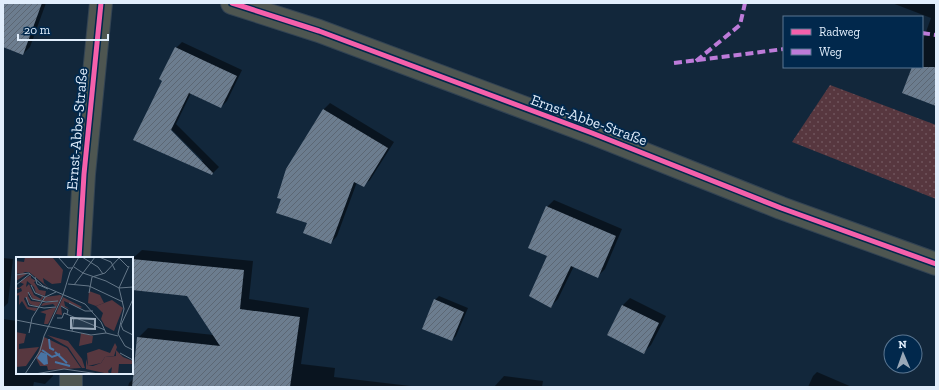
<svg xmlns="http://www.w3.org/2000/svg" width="939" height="390" font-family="'Zilla Slab',serif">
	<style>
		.park { fill: url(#park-dots) }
		.shadow { fill: #0007; fill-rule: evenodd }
		.building { fill: url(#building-hatch) }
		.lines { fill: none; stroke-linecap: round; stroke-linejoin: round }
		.street-casing { stroke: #324353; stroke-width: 24 }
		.street { stroke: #4e5651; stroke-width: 22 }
		.quiet { stroke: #bd7bd9; stroke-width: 4; stroke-dasharray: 8 4; stroke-linecap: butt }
		.cycleway-casing { stroke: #01284c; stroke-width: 8 }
		.cycleway { stroke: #f560ab; stroke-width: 5 }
		.labels { text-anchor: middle; stroke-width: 4; stroke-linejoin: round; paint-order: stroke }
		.street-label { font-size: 15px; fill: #e1eefc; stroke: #01284c }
		.inset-river { fill: none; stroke: #4874a4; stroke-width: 2 }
		.inset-road { fill: none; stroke: #657788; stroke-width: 1 }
		.view { fill: #99a8b8; fill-opacity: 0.15; stroke: #99a8b8; stroke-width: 2 }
		.inset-edge { fill: none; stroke: #e1eefc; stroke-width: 2 }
	</style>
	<defs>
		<pattern id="park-dots" width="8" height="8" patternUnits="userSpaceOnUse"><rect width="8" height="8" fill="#57373f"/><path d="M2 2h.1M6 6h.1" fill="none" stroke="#6f545c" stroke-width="1.8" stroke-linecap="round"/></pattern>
		<pattern id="building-hatch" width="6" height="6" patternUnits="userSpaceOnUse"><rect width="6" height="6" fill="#6c7d8f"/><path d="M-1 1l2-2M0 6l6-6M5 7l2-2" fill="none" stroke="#5c6774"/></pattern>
	</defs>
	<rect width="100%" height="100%" fill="#12273b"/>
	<!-- park -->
	<path class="park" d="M 830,85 L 936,125 L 936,199 L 792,142 Z"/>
	<!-- shadow -->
	<g class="shadow">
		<path d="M 3,3 L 46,3 L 30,47 L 23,54 L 3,46 Z"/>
		<path d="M 892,3 L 936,3 L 936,104 L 913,67 L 922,67 L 922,43 L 931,18 Z"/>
		<path d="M 182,42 L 242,70 L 227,101 L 221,107 L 191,93 L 176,124 L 219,167 L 212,174 L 135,139 L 163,80 L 176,48 ZM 168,126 L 203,161 L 200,161 L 167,128 Z"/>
		<path d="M 330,103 L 394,142 L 370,180 L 363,186 L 357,182 L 337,236 L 331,243 L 282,199 L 287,169 L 324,109 Z"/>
		<path d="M 554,200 L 622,229 L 605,269 L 598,276 L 574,266 L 558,299 L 551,306 L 547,207 Z"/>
		<path d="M 142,250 L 253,261 L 249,299 L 309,308 L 301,364 L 335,368 L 334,377 L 419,387 L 128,387 L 129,383 L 134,378 L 138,338 L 148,328 L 214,335 L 188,295 L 132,289 L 132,259 Z"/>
		<path d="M 3,258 L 13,259 L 8,303 L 3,308 Z"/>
		<path d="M 439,296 L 468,308 L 456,336 L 452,340 L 435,300 Z"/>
		<path d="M 630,298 L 666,316 L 651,345 L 644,352 L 608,335 L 623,305 Z"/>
		<path d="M 3,319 L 17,321 L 17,373 L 53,373 L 53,376 L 45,384 L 34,382 L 33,387 L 3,387 Z"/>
		<path d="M 817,372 L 852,387 L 808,387 L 813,376 Z"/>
		<path d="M 504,376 L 543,381 L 542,387 L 494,387 Z"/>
	</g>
	<!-- building -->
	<g class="building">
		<path d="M 3,3 L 42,3 L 23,55 L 3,47 Z"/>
		<path d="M 175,47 L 237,76 L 221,108 L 189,93 L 171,130 L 213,173 L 212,175 L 133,140 L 162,81 L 159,79 Z"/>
		<path d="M 912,67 L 936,67 L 936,106 L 902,93 Z"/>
		<path d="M 323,109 L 388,148 L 364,187 L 354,182 L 331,244 L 303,233 L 307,223 L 276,213 L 281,199 L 277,198 L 286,169 Z"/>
		<path d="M 546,206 L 616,236 L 598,278 L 571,266 L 551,308 L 529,296 L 547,256 L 528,248 Z"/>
		<path d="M 132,259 L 244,270 L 240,309 L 300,317 L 290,387 L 132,387 L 137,337 L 220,346 L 187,296 L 132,290 Z"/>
		<path d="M 434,299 L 464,312 L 452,341 L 422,329 Z"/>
		<path d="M 622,305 L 659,323 L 644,354 L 607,335 Z"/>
	</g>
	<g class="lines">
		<defs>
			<g id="street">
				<path d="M 232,3 L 319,31 L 592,133 L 781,208 L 936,264"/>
				<path d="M 79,258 L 84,174 L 101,3"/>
				<path d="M 71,387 L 71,373"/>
			</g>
		</defs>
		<!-- street casing -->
		<use href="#street" class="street-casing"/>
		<!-- street -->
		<use href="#street" class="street"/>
		<!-- quiet -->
		<g class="quiet">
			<path d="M 922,33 L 936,35"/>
			<path d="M 696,61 L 740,25 L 745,3"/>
			<path d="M 674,63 L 784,49"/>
		</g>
		<defs>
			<g id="cycleway">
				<path d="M 232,3 L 319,31 L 592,133 L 781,208 L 936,264"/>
				<path d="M 79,258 L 84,174 L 101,3"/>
			</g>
		</defs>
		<!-- cycleway casing -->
		<use href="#cycleway" class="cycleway-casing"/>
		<!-- cycleway -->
		<use href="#cycleway" class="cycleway"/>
	</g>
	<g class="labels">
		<!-- street labels -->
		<g class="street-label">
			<text transform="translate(589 120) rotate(20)" y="5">Ernst-Abbe-Straße</text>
			<text transform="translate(77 129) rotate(-85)" y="5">Ernst-Abbe-Straße</text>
		</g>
	</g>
	<!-- overview -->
	<g transform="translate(16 257)">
		<rect width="117" height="117" fill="#12273b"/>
		<path d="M 9,0 L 40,0 L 37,1 L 47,13 L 45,26 L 36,27 L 27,21 L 28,26 L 33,31 L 13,15 L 7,15 L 11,17 L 0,24 L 0,18 L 4,16 L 0,17 L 0,4 L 8,5 ZM 15,18 L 15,21 L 20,24 L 16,26 L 18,25 L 23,33 L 30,34 L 29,39 L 20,36 L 18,30 L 11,24 L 10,30 L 13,27 L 18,38 L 25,42 L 26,38 L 28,40 L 25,44 L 17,42 L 13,35 L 12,39 L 15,44 L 25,45 L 22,50 L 14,47 L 9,40 L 8,42 L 12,50 L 22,51 L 19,54 L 11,52 L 6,44 L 3,48 L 3,38 L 0,39 L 0,37 L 6,34 L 5,31 L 0,33 L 0,30 L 3,31 L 8,27 L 3,25 ZM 73,34 L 84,38 L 88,46 L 80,49 L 72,46 ZM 44,38 L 46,39 L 32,67 L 28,67 L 30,57 L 24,55 L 40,50 L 37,47 L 25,49 L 27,46 L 43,44 L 27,44 L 29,40 ZM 47,40 L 66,50 L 64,51 L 48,44 L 49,49 L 54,52 L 45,49 L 46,58 L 40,57 L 37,63 ZM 0,75 L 10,77 L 8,86 L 3,87 L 3,92 L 23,90 L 10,109 L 0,110 ZM 65,76 L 77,79 L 76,86 L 63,89 ZM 28,80 L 51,91 L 65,111 L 32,113 L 31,109 L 24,109 L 20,101 ZM 100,93 L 107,100 L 117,104 L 117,107 L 103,107 L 102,117 L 95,117 L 96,110 L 92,114 L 93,117 L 70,112 L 70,102 L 72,109 L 77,109 L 85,106 L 89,100 L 100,99 Z" fill="#57373f"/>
		<path d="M 31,78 L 52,84 L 66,102 L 69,111 L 66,111 L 52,90 Z" fill="#57373f"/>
		<path d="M 96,43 L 107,51 L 98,74 L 89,69 L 85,62 L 87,56 L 80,49 ZM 99,86 L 101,90 L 98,99 L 89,100 L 85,106 L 72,109 L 71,96 L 83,92 L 94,96 Z" fill="#57373f"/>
		<path d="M 25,95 L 31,97 L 32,107 L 28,108 L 21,101 Z" fill="#4874a4"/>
		<path class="inset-river" d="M 33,82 L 34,91 L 38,93M 26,93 L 36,100 L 44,97M 39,95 L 51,106M 39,105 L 54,109"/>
		<path class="inset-road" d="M 42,0 L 52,11 L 57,11M 66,0 L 82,10 L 87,17M 83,0 L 95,5 L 99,13M 103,1 L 112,10M 58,10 L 67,16 L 90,24 L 103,31 L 117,30M 0,18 L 13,16 L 27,29 L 69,47 L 85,65 L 90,76 L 102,79M 19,20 L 21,27 L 32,32M 52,27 L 73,29 L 107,45M 0,28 L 14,17M 15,28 L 19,36 L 29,40M 58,28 L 79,0M 103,31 L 108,52 L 102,77 L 109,89 L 117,93M 103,31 L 113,9M 12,35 L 16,42 L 30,45 L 42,44M 73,36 L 76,20 L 89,16 L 103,1M 10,40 L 13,48 L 28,51 L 40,50M 117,42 L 105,68 L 107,73 L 117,78M 53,46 L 69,54 L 77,54M 45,49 L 52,53 L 51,57M 41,61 L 46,61 L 48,56 L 89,73M 0,63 L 75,78 L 90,76M 56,74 L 58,60M 13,76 L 16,61 L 29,40 L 40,35M 104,96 L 117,103M 9,117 L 24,94 L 28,79 L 47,38 L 54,15 L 63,0M 19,117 L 48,112 L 83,117"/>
		<path class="view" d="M 55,61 L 79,62 L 79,72 L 55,71 Z"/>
		<rect width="117" height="117" class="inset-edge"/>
	</g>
	<!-- border -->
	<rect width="939" height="390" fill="none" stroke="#e1eefc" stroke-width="8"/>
	<!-- legend -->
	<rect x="783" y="16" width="140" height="52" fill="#01284c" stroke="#5b7792"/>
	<rect x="791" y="29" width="20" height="6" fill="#f560ab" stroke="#5b7792"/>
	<text x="819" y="36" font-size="12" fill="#e1eefc">Radweg</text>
	<rect x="791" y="49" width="20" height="6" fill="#bd7bd9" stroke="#5b7792"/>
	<text x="819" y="56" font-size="12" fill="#e1eefc">Weg</text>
	<!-- north arrow -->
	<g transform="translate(903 354) rotate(358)"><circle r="19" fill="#01284c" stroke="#5b7792"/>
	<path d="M0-3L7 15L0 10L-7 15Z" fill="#99a8b8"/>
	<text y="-6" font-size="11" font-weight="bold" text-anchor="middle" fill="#e1eefc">N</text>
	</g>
	<!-- scale -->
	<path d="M18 34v6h90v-6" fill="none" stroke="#e1eefc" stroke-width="2"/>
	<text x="24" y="34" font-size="12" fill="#e1eefc" stroke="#01284c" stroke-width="3" paint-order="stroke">20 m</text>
</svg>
